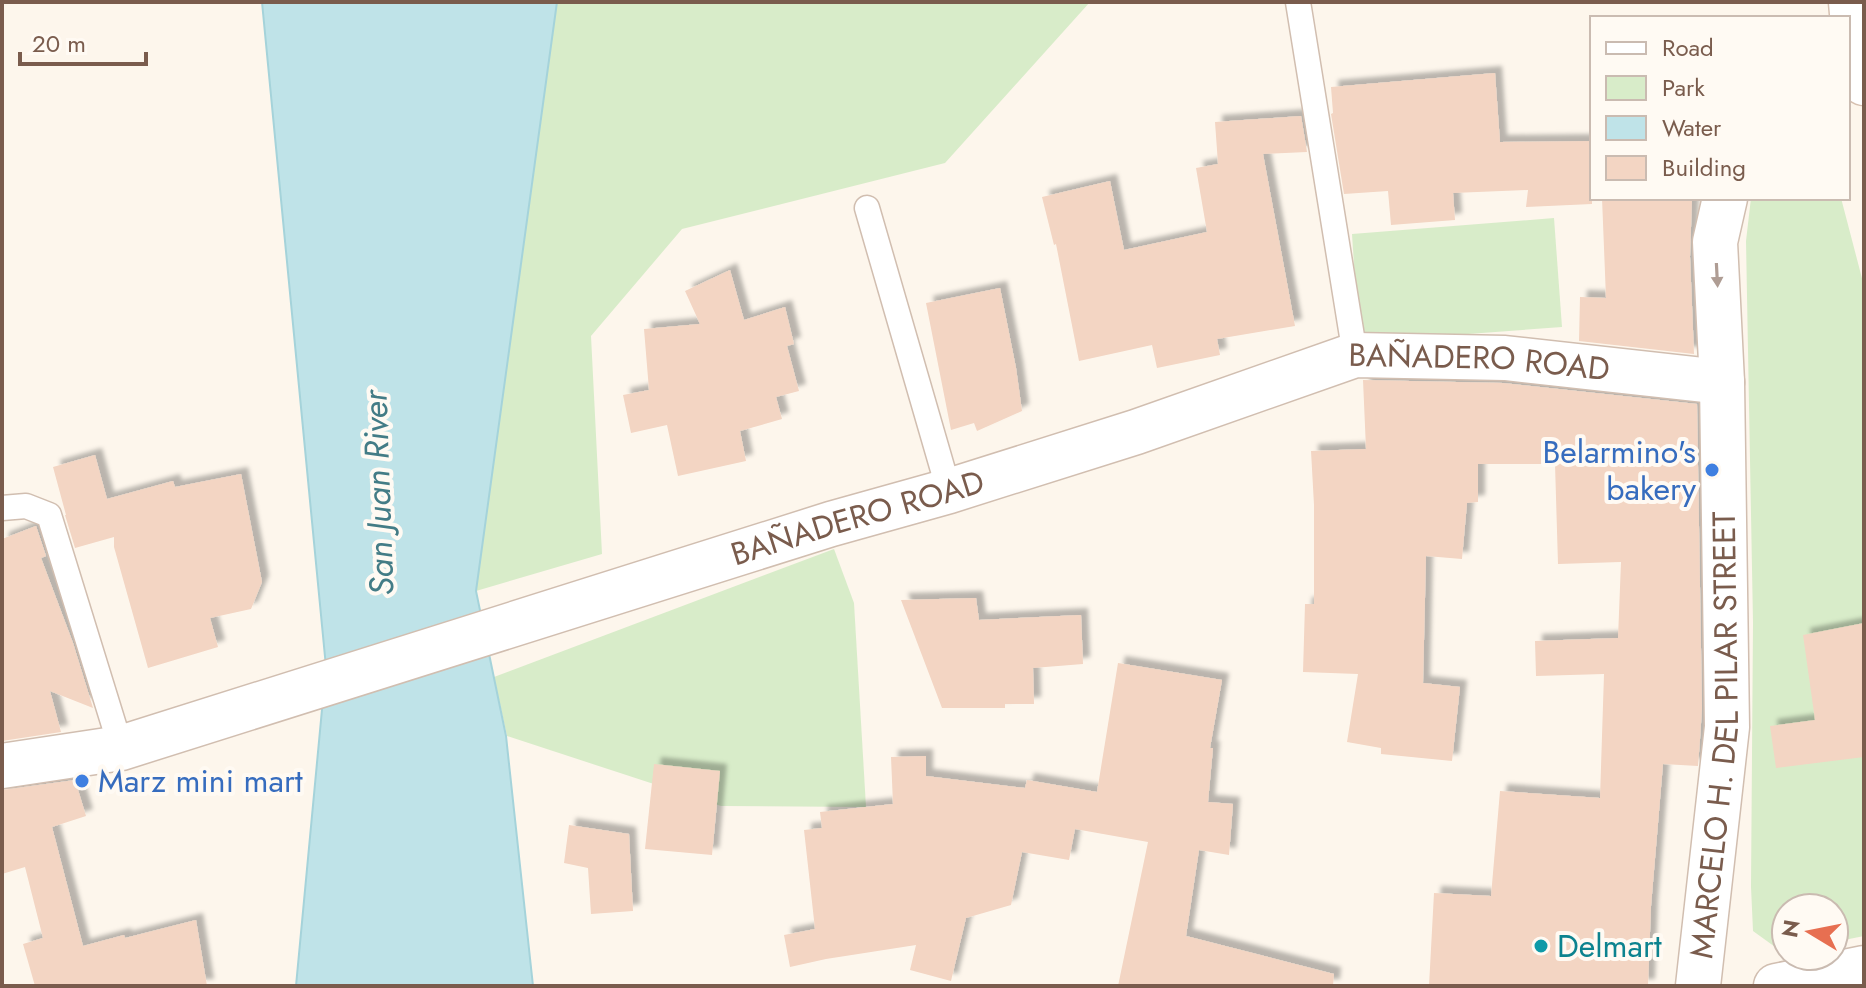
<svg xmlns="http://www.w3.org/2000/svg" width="1866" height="988" font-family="Jost,sans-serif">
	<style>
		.green { fill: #d8ecc9 }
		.water { fill: #bfe3e8; stroke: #a5d3da; stroke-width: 2 }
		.building { fill: #f3d5c3; filter: url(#shadow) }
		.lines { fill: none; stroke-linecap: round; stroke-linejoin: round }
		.service-casing { stroke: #d1beb0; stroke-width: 27 }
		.minor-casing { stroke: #d1beb0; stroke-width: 47 }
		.tertiary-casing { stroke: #d1beb0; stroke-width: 47 }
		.secondary-casing { stroke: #d6c0b0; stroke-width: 47 }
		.service { stroke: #fff; stroke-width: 24 }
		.minor { stroke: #fff; stroke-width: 44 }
		.tertiary { stroke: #fff; stroke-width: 44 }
		.secondary { stroke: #fff; stroke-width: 44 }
		.oneway { fill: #af9d94 }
		.shop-dot { fill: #3f7fe0; stroke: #fffaf3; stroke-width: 3 }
		.culture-dot { fill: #0f9aa8; stroke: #fffaf3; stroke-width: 3 }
		.labels { text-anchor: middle; stroke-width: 8; stroke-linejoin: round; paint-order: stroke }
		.street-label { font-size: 32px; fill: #7a5c4d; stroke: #fffaf3 }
		.shop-label { font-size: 32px; fill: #366cbe; stroke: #fffaf3; text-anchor: end }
		.culture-label { font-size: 32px; fill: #0d838f; stroke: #fffaf3; text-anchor: start }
		.water-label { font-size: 34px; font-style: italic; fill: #437c86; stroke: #fffaf3 }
	</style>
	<defs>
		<filter id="shadow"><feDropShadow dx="7" dy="-7" stdDeviation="2" flood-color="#0004"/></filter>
	</defs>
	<rect width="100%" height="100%" fill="#fdf6ec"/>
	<!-- green -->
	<g class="green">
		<path d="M 557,2 L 1090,2 L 945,163 L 682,229 L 591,336 L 602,554 L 476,591 Z"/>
		<path d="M 1751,198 L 1841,198 L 1864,286 L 1864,936 L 1834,942 L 1834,908 L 1786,908 L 1786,951 L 1782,952 L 1753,931 L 1751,887 L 1753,623 L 1746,241 Z"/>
		<path d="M 1554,218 L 1562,327 L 1359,342 L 1352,234 Z"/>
		<path d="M 834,549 L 854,603 L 866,807 L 721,806 L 507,736 L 494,677 Z"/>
	</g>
	<!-- water -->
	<path class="water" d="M 262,2 L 557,2 L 476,591 L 506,736 L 533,986 L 296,986 L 326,667 Z"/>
	<!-- building -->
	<g class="building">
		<path d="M 1495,73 L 1500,142 L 1592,141 L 1592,204 L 1526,207 L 1528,190 L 1453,193 L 1455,220 L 1391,225 L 1388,191 L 1344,194 L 1331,114 L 1333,113 L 1331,87 Z"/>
		<path d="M 1301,116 L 1307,152 L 1263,154 L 1295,326 L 1217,339 L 1220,355 L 1157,368 L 1152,345 L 1079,361 L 1056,244 L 1054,245 L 1042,197 L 1110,181 L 1124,250 L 1207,232 L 1196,168 L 1218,164 L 1215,122 Z"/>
		<path d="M 1602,198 L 1692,198 L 1690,257 L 1694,354 L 1579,341 L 1580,297 L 1606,298 Z"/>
		<path d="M 730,270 L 744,320 L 785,307 L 794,344 L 787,346 L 799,391 L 776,397 L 782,419 L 740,431 L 746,461 L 678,476 L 667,425 L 631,433 L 623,395 L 649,390 L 644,329 L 700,324 L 685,291 Z"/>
		<path d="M 1000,288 L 1016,368 L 1022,411 L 977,431 L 974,423 L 951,430 L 926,303 Z"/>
		<path d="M 1363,380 L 1503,383 L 1697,404 L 1702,708 L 1700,739 L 1698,766 L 1663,764 L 1651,906 L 1648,986 L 1429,986 L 1434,893 L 1491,896 L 1500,791 L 1600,798 L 1604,674 L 1536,676 L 1535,641 L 1618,638 L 1621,562 L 1558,564 L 1555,464 L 1478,464 L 1478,502 L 1467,503 L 1462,559 L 1426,556 L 1423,683 L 1460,687 L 1452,761 L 1381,754 L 1381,748 L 1347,742 L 1358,674 L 1303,672 L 1305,604 L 1314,604 L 1314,505 L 1311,451 L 1366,449 Z"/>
		<path d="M 95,455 L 107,499 L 173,481 L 175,487 L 241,474 L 262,582 L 251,609 L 210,618 L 218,647 L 148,668 L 114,547 L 114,537 L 75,548 L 65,515 L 66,515 L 53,467 Z"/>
		<path d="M 36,526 L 46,556 L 41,558 L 73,643 L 93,708 L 50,691 L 61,732 L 2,741 L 2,539 Z"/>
		<path d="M 976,598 L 979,620 L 1081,615 L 1083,664 L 1033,668 L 1034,704 L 1005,704 L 1005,708 L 942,708 L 901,600 Z"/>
		<path d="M 1864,623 L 1864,757 L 1776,768 L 1770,726 L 1815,720 L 1803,635 Z"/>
		<path d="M 1118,663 L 1222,680 L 1210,748 L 1213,748 L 1208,802 L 1233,804 L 1229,855 L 1199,850 L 1186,936 L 1334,974 L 1333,986 L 1118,986 L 1148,842 L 1075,829 L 1069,860 L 1022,852 L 1011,905 L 966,918 L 951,981 L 910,970 L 916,945 L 826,959 L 790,967 L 784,935 L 815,929 L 804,830 L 822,828 L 820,812 L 893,804 L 891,757 L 926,756 L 926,776 L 1025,788 L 1027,780 L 1097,792 Z"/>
		<path d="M 654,764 L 720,771 L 712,855 L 645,849 Z"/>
		<path d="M 75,780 L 86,816 L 52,827 L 83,946 L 124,935 L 125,938 L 196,920 L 207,986 L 35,986 L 23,944 L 43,938 L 25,867 L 2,874 L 2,790 Z"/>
		<path d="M 569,825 L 629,834 L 633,911 L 591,914 L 588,868 L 564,863 Z"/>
	</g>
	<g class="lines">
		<defs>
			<g id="service">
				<path d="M 1298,2 L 1355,355"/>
				<path d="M 867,208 L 949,491"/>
				<path d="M 2,508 L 26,506 L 49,515 L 121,748"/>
			</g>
			<g id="minor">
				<path id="s1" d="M 2,766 L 121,748 L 831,524 L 949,491 L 1136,432 L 1355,355 L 1505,358 L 1722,382"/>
			</g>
			<g id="tertiary">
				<path id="s2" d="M 1698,986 L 1727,727 L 1722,382 L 1715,242 L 1725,198"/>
				<path d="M 1776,986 L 1864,968"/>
			</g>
			<path id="secondary" d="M 1851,2 L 1854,36 L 1864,83"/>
		</defs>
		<!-- service casing -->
		<use href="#service" class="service-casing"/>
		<!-- minor casing -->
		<use href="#minor" class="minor-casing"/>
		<!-- tertiary casing -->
		<use href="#tertiary" class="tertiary-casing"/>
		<!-- secondary casing -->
		<use href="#secondary" class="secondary-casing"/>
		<!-- service -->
		<use href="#service" class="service"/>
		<!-- minor -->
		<use href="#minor" class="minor"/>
		<!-- tertiary -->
		<use href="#tertiary" class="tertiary"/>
		<!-- secondary -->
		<use href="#secondary" class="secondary"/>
	</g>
	<!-- one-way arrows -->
	<defs><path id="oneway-solid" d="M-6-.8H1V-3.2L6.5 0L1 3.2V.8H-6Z" transform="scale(2)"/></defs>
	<use class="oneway" href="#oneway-solid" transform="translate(1717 275) rotate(87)"/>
	<!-- markers -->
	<g class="shop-dot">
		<circle cx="1712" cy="470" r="8"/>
		<circle cx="82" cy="781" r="8"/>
	</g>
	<circle class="culture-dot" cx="1541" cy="946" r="8"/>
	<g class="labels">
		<!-- street labels -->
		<g class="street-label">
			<text dy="11" stroke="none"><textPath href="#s1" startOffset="1540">BAÑADERO ROAD</textPath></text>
			<text dy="11" stroke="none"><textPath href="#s1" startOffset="892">BAÑADERO ROAD</textPath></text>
			<text dy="11" stroke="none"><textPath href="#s2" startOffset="252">MARCELO H. DEL PILAR STREET</textPath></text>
		</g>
		<!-- shop labels -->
		<g class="shop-label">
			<text x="1696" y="463">Belarmino's<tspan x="1696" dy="37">bakery</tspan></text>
			<text x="98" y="792" text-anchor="start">Marz mini mart</text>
		</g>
		<!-- culture labels -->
		<g class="culture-label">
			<text x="1557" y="957">Delmart</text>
		</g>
		<!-- water labels -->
		<g class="water-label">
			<text transform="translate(378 493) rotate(-92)" y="12">San Juan River</text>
		</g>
	</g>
	<!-- border -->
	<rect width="1866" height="988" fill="none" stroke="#7a5c4d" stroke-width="8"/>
	<!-- legend -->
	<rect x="1590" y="16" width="260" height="184" fill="#fffaf3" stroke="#cabbb1" stroke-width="2"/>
	<rect x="1606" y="42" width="40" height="12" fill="#ffffff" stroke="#cabbb1" stroke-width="2"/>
	<text x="1662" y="56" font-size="24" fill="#7a5c4d">Road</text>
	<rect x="1606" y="76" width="40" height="24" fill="#d8ecc9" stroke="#cabbb1" stroke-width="2"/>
	<text x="1662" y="96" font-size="24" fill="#7a5c4d">Park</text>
	<rect x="1606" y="116" width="40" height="24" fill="#bfe3e8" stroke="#cabbb1" stroke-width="2"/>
	<text x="1662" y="136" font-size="24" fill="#7a5c4d">Water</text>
	<rect x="1606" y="156" width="40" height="24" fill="#f3d5c3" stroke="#cabbb1" stroke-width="2"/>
	<text x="1662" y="176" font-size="24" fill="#7a5c4d">Building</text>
	<!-- north arrow -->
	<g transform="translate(1810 932) rotate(280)"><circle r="38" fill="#fffaf3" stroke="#cabbb1" stroke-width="2"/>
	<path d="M0-6L14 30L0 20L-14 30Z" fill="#e76f51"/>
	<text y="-12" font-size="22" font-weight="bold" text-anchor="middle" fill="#7a5c4d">N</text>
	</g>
	<!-- scale -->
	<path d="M20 52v12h126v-12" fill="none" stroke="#7a5c4d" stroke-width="4"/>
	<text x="32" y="52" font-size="24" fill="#7a5c4d" stroke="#fffaf3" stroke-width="6" paint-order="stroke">20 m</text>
</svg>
